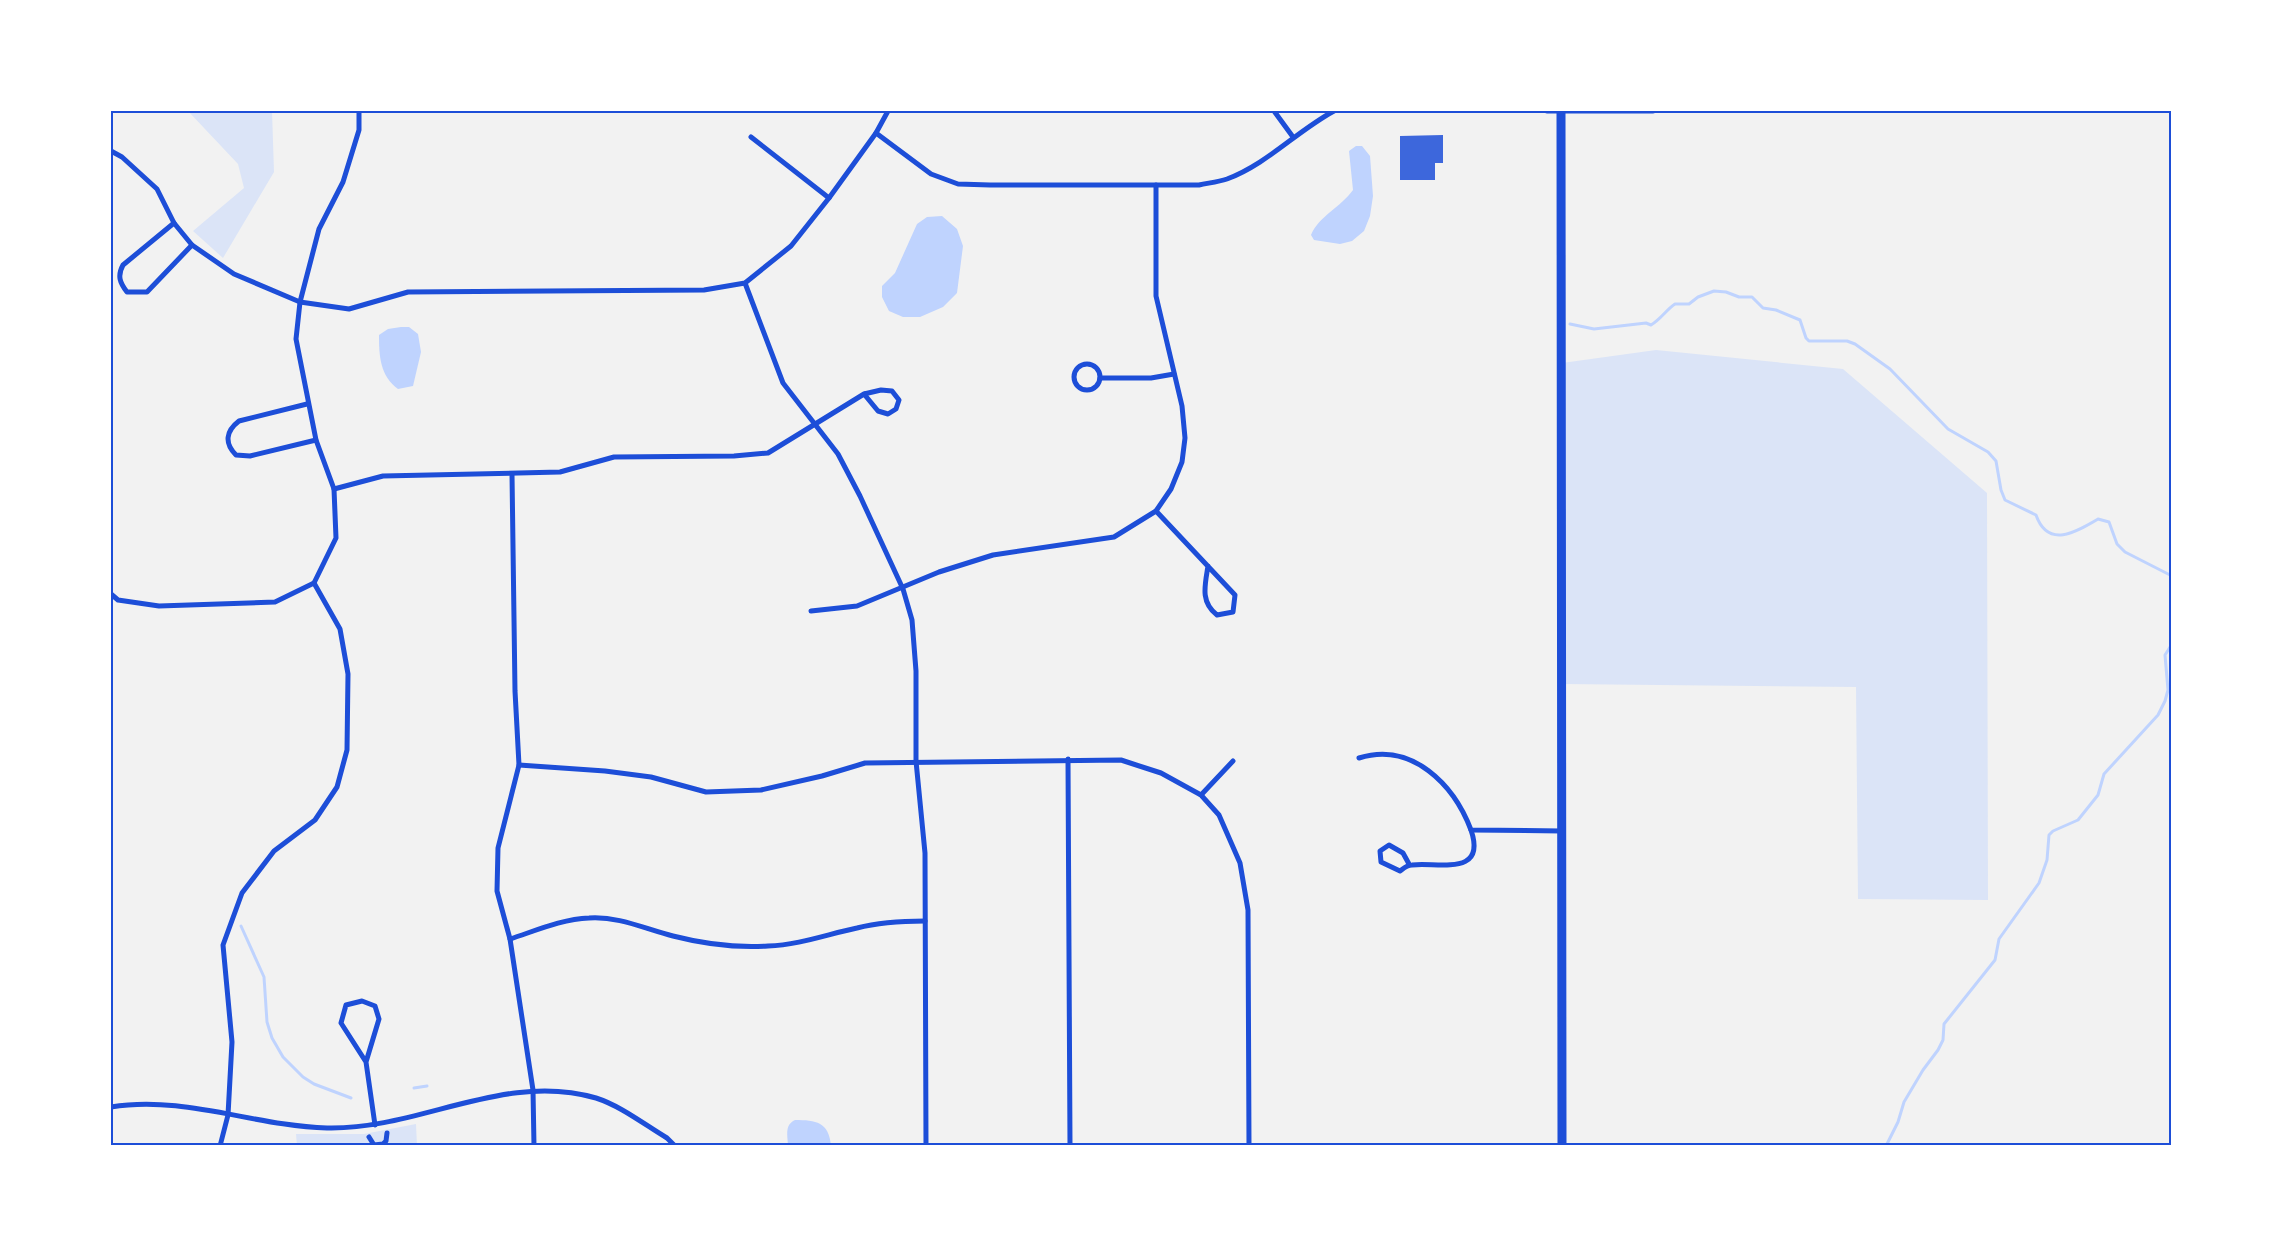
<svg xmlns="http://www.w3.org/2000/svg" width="2283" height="1257" font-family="'PT Sans Narrow',sans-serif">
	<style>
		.green { fill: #dbe4f7 }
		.water { fill: #bfd3fe }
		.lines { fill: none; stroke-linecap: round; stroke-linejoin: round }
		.stream { stroke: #bfd3fe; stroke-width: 3 }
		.building { fill: #3d67dc }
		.minor { stroke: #1d4ed8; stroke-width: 5 }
		.primary { stroke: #1d4ed8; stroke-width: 9 }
		.neatline { fill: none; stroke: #1d4ed8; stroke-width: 2 }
	</style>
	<rect width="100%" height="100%" fill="#f2f2f2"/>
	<!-- green -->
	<g class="green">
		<path d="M 188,111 L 272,111 L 274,172 L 223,258 L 193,231 L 244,188 L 238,164 Z"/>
		<path d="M 1656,350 L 1843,369 L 1987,493 L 1988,900 L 1858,899 L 1856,687 L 1562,684 L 1562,363 Z"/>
		<path d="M 416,1124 L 417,1146 L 297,1146 L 296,1134 L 364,1134 Z"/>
	</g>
	<!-- water -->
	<g class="water">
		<path d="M 1356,146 L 1362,146 L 1370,156 L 1373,196 L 1370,216 L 1364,231 L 1352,241 L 1340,244 L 1314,240 L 1311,235 C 1319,216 1341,207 1353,190 L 1349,151 Z"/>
		<path d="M 942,216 L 957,229 L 963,246 L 957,293 L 943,307 L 920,317 L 903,317 L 889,311 L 882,297 L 882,286 L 895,273 L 917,224 L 927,217 Z"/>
		<path d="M 401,327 L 409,327 L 418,334 L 421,352 L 413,386 L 398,389 C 380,376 379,356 379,335 L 388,329 Z"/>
		<path d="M 795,1120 C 816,1120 829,1122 831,1146 L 788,1146 C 788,1136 784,1125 795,1120 Z"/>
	</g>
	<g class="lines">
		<!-- stream -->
		<g class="stream">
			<path d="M 1570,324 L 1594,329 L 1646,323 L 1651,325 C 1661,319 1666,310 1675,304 L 1689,304 L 1698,297 L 1714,291 L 1726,292 L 1739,297 L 1752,297 L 1763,308 L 1776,310 L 1800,320 L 1806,338 L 1809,341 L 1847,341 L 1855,344 L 1890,369 L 1948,429 L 1988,452 L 1996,461 L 2001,490 L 2005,500 L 2036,515 C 2048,549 2076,532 2098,519 L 2109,522 L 2117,544 L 2125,552 L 2172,576"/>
			<path d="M 241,926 L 264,977 L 267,1022 L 272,1038 L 283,1057 L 303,1077 L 314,1084 L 351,1098"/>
			<path d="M 414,1088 L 427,1086"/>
			<path d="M 1886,1146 L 1898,1122 L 1904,1102 L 1923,1070 L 1938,1050 L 1943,1040 L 1944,1024 L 1995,960 L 1999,939 L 2039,883 L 2047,860 L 2049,835 L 2053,831 L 2078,820 L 2098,795 L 2104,774 L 2158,715 L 2165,701 L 2168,690 L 2165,655 L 2172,644"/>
		</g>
	</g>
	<!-- building -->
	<path class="building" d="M 1443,135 L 1443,163 L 1435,163 L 1435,180 L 1400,180 L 1400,136 Z"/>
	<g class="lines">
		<!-- minor -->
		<g class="minor">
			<path d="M 1274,111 L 1293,137"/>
			<path d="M 1547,111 L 1653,111"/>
			<path d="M 876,133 L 931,174 L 958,184 L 990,185 L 1199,185 C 1208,183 1218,182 1227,179 C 1267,164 1297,131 1334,111"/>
			<path d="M 751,137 L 829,198"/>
			<path d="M 111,151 L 122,157 L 157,189 L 174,223 L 192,245 L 234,274 L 300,302 L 349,309 L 408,292 L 704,290 L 745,283 L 791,246 L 829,198 L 876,133 L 888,111"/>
			<path d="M 174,223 L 123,265 C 117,276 120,283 127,292 L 147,292 L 192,245"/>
			<path d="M 745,283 L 783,383 L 838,454 L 860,496 L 903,589 L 912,620 L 916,671 L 916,761 L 925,853 L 926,1146"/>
			<circle cx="1087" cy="377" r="13"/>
			<path d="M 1100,378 L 1151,378 L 1174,374"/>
			<path d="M 307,404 L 239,421 C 226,431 224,443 236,455 L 250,456 L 316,440"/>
			<path d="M 512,474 L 515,691 L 519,765 L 498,848 L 497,891 L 510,939 L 533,1090 L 534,1146"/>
			<path d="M 334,489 L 383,476 L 560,472 L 614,457 L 734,456 L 768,453 L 864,394 L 881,390 L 892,391 L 899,400 L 896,409 L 888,414 L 878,411 L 864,394"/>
			<path d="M 1156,511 L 1235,595 L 1233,612 L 1217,615 C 1200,602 1205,585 1208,566"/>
			<path d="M 111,594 L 118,600 L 159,606 L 275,602 L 314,583 L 336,538 L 334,489 L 316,440 L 296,339 L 300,302 L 319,229 L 343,182 L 359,130 L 359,111"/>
			<path d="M 811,611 L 857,606 L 939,572 L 993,555 L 1114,537 L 1156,511 L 1171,489 L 1182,462 L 1185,438 L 1182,406 L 1156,296 L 1156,185"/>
			<path d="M 1359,758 C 1412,741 1454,785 1471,830 L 1562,831"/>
			<path d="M 1068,759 L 1070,1146"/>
			<path d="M 519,765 L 605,771 L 651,777 L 706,792 L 761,790 L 822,776 L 865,763 L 1121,760 L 1161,773 L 1201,795 L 1219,815 L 1240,863 L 1248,910 L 1249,1146"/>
			<path d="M 1201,795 L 1233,761"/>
			<path d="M 1409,864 L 1403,853 L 1389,845 L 1380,851 L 1381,862 L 1400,871 C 1404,868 1407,865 1412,865 C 1438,862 1487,877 1471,830"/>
			<path d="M 510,939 C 535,931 562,919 589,918 C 619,916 645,929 673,936 C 704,944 737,948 768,946 C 799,945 828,934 857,928 C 880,922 902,921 925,921"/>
			<path d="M 366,1062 L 379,1019 L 375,1006 L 362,1001 L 346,1005 L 341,1023 L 366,1062 L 375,1125"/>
			<path d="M 111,1107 C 184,1095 254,1126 327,1128 C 419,1130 504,1071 596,1098 C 621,1106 645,1125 667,1138 L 675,1146"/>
			<path d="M 369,1137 L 374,1145 L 383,1144 L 386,1141 L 387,1133"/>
			<path d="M 220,1146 L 228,1115 L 232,1042 L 223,945 L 242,893 L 274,851 L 315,820 L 337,787 L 347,750 L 348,674 L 340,629 L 314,583"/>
		</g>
		<!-- primary -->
		<path class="primary" d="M 1561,111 L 1562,1146"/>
	</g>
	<!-- border -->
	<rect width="2283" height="1257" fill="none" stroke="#ffffff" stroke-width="225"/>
	<rect x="112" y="112" width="2058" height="1032" class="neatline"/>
</svg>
